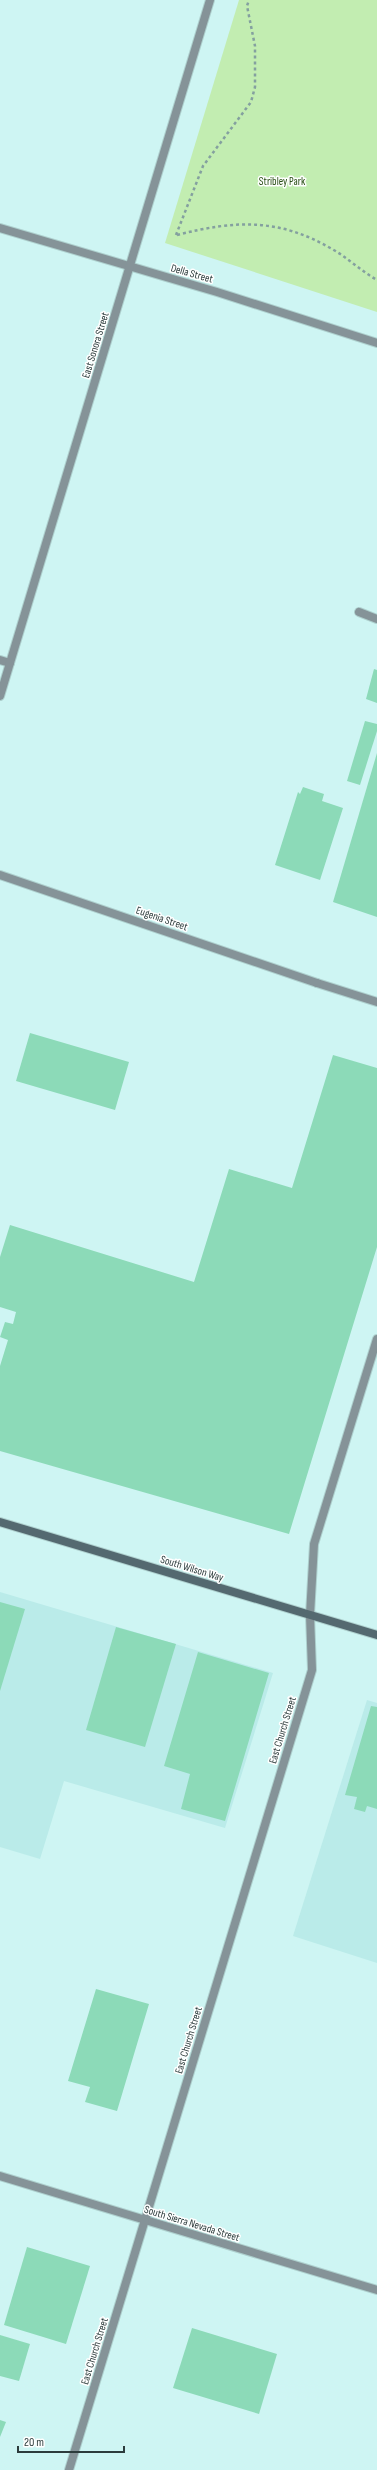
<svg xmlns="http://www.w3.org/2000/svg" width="377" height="2470" font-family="'Sofia Sans Condensed',sans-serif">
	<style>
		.built { fill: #baebe9 }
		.green { fill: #c2edb1 }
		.building { fill: #8cdab8 }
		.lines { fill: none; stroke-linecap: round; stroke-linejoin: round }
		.service-casing { stroke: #aed0ce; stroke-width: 10 }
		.minor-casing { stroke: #aed0ce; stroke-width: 10 }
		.secondary-casing { stroke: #aed0ce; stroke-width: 10 }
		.path { stroke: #84a09f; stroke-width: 2.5; stroke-dasharray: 3 3; stroke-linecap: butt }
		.service { stroke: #859398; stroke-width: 8 }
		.minor { stroke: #859398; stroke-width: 8 }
		.secondary { stroke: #546970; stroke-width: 8 }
		.labels { text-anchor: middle; stroke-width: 3; stroke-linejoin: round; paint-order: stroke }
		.park-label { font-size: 11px; fill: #274d13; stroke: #fff }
		.street-label { font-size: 11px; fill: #2c3c3c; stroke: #fff }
	</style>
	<rect width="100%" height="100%" fill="#cef5f3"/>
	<!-- built -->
	<g class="built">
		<path d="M 0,1592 L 273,1673 L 225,1828 L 64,1781 L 40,1859 L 0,1847 Z"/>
		<path d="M 367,1700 L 377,1703 L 377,1963 L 293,1936 Z"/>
	</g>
	<!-- green -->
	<path class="green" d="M 239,0 L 377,0 L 377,312 L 165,243 Z"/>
	<!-- building -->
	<g class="building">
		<path d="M 374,669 L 377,670 L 377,703 L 366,699 Z"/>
		<path d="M 365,721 L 377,724 L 377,731 L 360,785 L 347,781 Z"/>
		<path d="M 377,753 L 377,917 L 333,902 Z"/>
		<path d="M 303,787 L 324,794 L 322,801 L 343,808 L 320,880 L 275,865 L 298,792 L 300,794 Z"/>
		<path d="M 30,1033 L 129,1062 L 115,1110 L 16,1081 Z"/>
		<path d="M 333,1055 L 377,1068 L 377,1247 L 289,1534 L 0,1451 L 0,1366 L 8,1340 L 0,1337 L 5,1322 L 13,1324 L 16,1312 L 0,1307 L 0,1257 L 10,1225 L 194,1282 L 229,1169 L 292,1188 Z"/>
		<path d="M 0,1602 L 25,1609 L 0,1691 Z"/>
		<path d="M 116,1627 L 176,1644 L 145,1747 L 86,1730 Z"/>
		<path d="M 198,1652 L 269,1673 L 225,1821 L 181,1809 L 190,1774 L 164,1766 Z"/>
		<path d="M 371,1706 L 377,1707 L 377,1809 L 367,1806 L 365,1812 L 354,1809 L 357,1797 L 345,1795 Z"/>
		<path d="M 96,1989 L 149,2004 L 117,2111 L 85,2102 L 90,2087 L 68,2081 Z"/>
		<path d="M 27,2247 L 90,2266 L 66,2344 L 4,2325 Z"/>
		<path d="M 192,2328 L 277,2354 L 259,2414 L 173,2388 Z"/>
		<path d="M 0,2335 L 30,2344 L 19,2381 L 0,2376 Z"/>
		<path d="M 0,2420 L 6,2422 L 0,2437 Z"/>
	</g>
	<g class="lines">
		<defs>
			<g id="service">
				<path d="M 359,612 L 377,619"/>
				<path d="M 0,660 L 10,663"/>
				<path d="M 317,983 L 377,1002"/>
				<path d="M 310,1615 L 314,1544 L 377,1339"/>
			</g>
			<g id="minor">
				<path d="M 0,228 L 217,292 L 377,343"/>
				<path d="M 0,696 L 210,0"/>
				<path d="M 0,875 L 317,983"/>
				<path d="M 0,2176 L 377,2290"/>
				<path d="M 69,2470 L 312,1670 L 310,1615"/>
			</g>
			<path id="secondary" d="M 0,1522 L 377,1635"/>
		</defs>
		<!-- service casing -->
		<use href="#service" class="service-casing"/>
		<!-- minor casing -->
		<use href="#minor" class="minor-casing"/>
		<!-- secondary casing -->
		<use href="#secondary" class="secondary-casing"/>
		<!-- path -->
		<g class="path">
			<path d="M 176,235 L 203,166 L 251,102 L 255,87 L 255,46 L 247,6 L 249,0"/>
			<path d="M 177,235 C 235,220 279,218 332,249 C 348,258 361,271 377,280"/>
		</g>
		<!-- service -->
		<use href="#service" class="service"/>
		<!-- minor -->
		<use href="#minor" class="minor"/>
		<!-- secondary -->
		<use href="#secondary" class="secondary"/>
	</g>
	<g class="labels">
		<!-- park labels -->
		<g class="park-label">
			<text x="282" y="185">Stribley Park</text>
		</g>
		<!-- street labels -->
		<g class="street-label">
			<text transform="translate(192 273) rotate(16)" y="4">Della Street</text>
			<text transform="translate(95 345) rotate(-73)" y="4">East Sonora Street</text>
			<text transform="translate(162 918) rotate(19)" y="4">Eugenia Street</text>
			<text transform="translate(192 1568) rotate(17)" y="4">South Wilson Way</text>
			<text transform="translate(282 1730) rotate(-73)" y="4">East Church Street</text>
			<text transform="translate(188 2040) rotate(-73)" y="4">East Church Street</text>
			<text transform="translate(192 2223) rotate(17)" y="4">South Sierra Nevada Street</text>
			<text transform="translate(94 2351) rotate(-73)" y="4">East Church Street</text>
		</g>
	</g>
	<!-- scale -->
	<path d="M18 2446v6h106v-6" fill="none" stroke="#2c3c3c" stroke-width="2"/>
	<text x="24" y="2446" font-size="12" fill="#2c3c3c" stroke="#ffffff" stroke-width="3" paint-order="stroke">20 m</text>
</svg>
